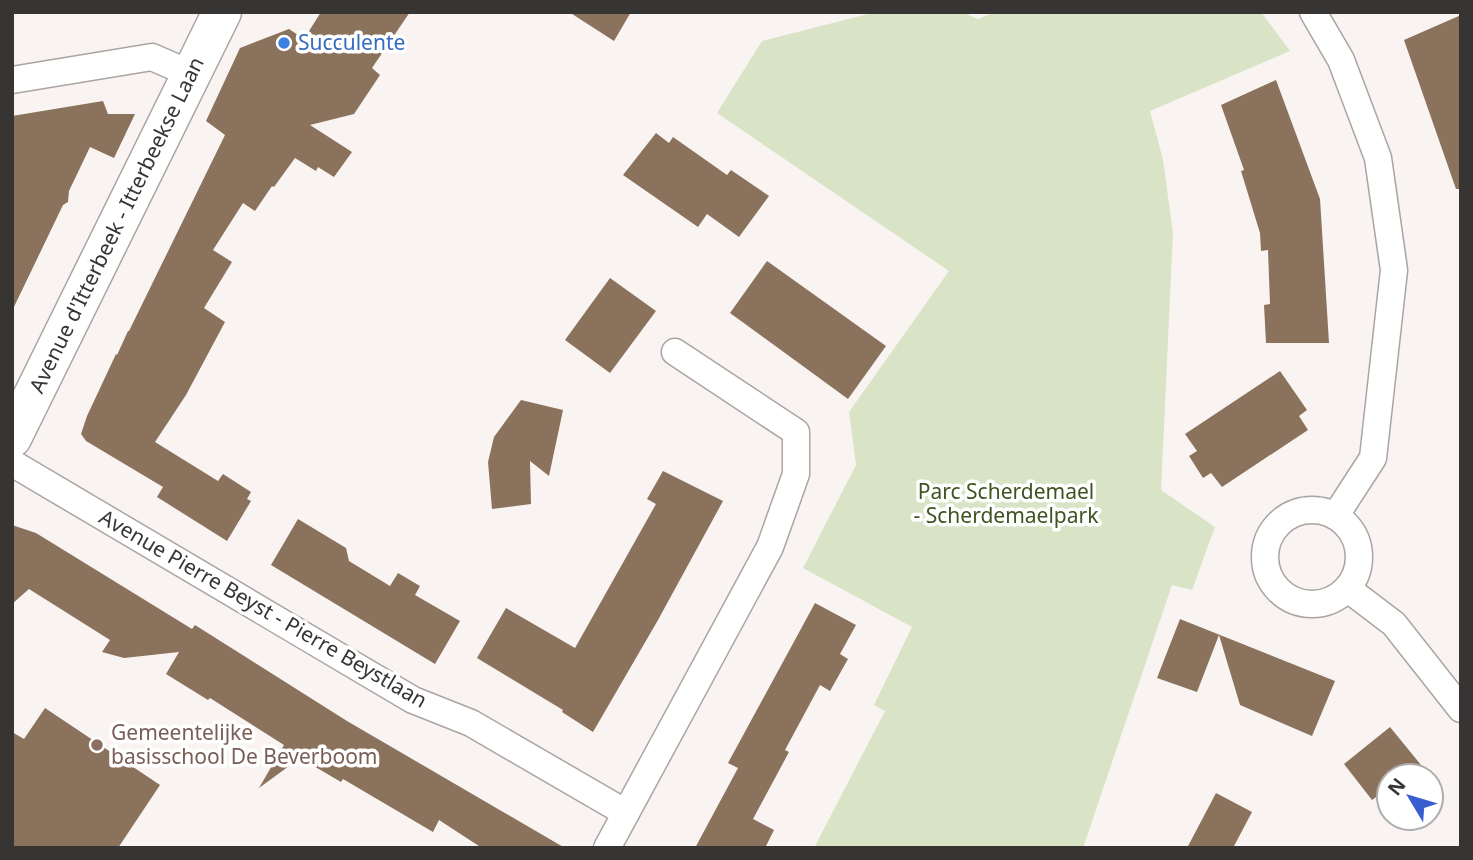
<svg xmlns="http://www.w3.org/2000/svg" width="1473" height="860" font-family="'Noto Sans',sans-serif">
	<style>
		.green { fill: #d8e4c5 }
		.building { fill: #8b725c }
		.lines { fill: none; stroke-linecap: round; stroke-linejoin: round }
		.street-casing { stroke: #aaa5a3; stroke-width: 29 }
		.secondary-casing { stroke: #aaa5a3; stroke-width: 41 }
		.street { stroke: #fff; stroke-width: 26 }
		.secondary { stroke: #fff; stroke-width: 38 }
		.shop-dot { fill: #3f7fe0; stroke: #fff; stroke-width: 2.5 }
		.education-dot { fill: #8d6e63; stroke: #fff; stroke-width: 2.5 }
		.labels { text-anchor: middle; stroke-width: 7; stroke-linejoin: round; paint-order: stroke }
		.shop-label { font-size: 21px; fill: #366cbe; stroke: #fff; text-anchor: start }
		.street-label { font-size: 21px; fill: #373534; stroke: #fff }
		.park-label { font-size: 21px; fill: #435221; stroke: #fff }
		.education-label { font-size: 21px; fill: #785e54; stroke: #fff; text-anchor: start }
	</style>
	<rect width="100%" height="100%" fill="#f9f4f2"/>
	<!-- green -->
	<path class="green" d="M 876,12 L 961,12 L 978,19 L 995,12 L 1261,12 L 1290,51 L 1150,111 L 1163,160 L 1173,233 L 1161,490 L 1215,527 L 1192,590 L 1172,585 L 1083,848 L 814,848 L 885,711 L 874,705 L 912,627 L 803,568 L 856,465 L 849,412 L 949,271 L 717,113 L 762,41 Z"/>
	<!-- building -->
	<g class="building">
		<path d="M 321,12 L 410,12 L 372,68 L 380,75 L 354,114 L 310,125 L 352,152 L 334,177 L 318,167 L 316,171 L 295,158 L 274,187 L 272,186 L 255,211 L 243,203 L 213,250 L 232,262 L 204,308 L 225,322 L 186,395 L 155,442 L 218,481 L 223,474 L 251,492 L 247,499 L 251,501 L 227,541 L 157,497 L 163,487 L 86,441 L 81,434 L 87,416 L 116,354 L 117,355 L 128,331 L 129,331 L 225,135 L 206,121 L 240,48 L 289,29 L 304,39 Z"/>
		<path d="M 569,12 L 631,12 L 614,41 Z"/>
		<path d="M 1461,15 L 1461,189 L 1456,189 L 1404,40 Z"/>
		<path d="M 1276,80 L 1320,199 L 1329,343 L 1266,343 L 1264,305 L 1270,304 L 1268,250 L 1261,251 L 1260,233 L 1241,171 L 1244,170 L 1221,105 Z"/>
		<path d="M 103,101 L 108,114 L 135,114 L 114,158 L 90,147 L 69,191 L 68,202 L 63,205 L 12,311 L 12,116 Z"/>
		<path d="M 656,133 L 669,143 L 673,137 L 727,175 L 731,170 L 769,196 L 739,237 L 707,214 L 698,227 L 623,175 Z"/>
		<path d="M 767,261 L 886,346 L 848,399 L 730,313 Z"/>
		<path d="M 610,278 L 656,311 L 610,373 L 565,340 Z"/>
		<path d="M 1280,371 L 1307,410 L 1299,416 L 1308,430 L 1222,487 L 1211,473 L 1203,478 L 1189,456 L 1197,451 L 1185,434 Z"/>
		<path d="M 521,400 L 563,410 L 549,476 L 530,461 L 531,504 L 492,509 L 488,462 L 494,437 Z"/>
		<path d="M 663,471 L 723,501 L 658,620 L 593,732 L 562,712 L 563,710 L 477,658 L 506,608 L 575,648 L 656,504 L 647,499 Z"/>
		<path d="M 298,519 L 346,548 L 349,561 L 390,586 L 398,573 L 420,586 L 415,595 L 460,621 L 435,664 L 271,565 Z"/>
		<path d="M 12,525 L 36,533 L 192,629 L 195,625 L 347,721 L 565,848 L 482,848 L 439,820 L 433,832 L 343,779 L 341,782 L 300,758 L 259,788 L 284,745 L 210,698 L 208,700 L 166,674 L 179,652 L 124,658 L 102,652 L 110,640 L 29,589 L 12,604 Z"/>
		<path d="M 815,603 L 856,625 L 840,654 L 848,659 L 830,691 L 820,685 L 785,750 L 789,752 L 753,819 L 774,830 L 765,848 L 695,848 L 738,768 L 728,763 Z"/>
		<path d="M 1180,619 L 1335,681 L 1312,736 L 1240,705 L 1219,635 L 1197,692 L 1157,678 Z"/>
		<path d="M 45,708 L 160,785 L 118,848 L 12,848 L 12,732 L 24,739 Z"/>
		<path d="M 1390,727 L 1430,776 L 1389,776 L 1389,807 L 1379,795 L 1372,800 L 1344,764 Z"/>
		<path d="M 1216,793 L 1252,812 L 1233,848 L 1187,848 Z"/>
	</g>
	<g class="lines">
		<defs>
			<g id="street">
				<path d="M 1313,12 L 1341,60 L 1378,158 L 1394,270 L 1373,458 L 1336,515"/>
				<path d="M 12,80 L 152,57 L 191,74"/>
				<path d="M 12,463 L 413,700 L 471,723 L 626,813"/>
				<circle cx="1312" cy="557" r="47"/>
				<path d="M 1348,589 L 1394,624 L 1461,709"/>
				<path d="M 607,848 L 770,547 L 796,474 L 796,432 L 675,352"/>
			</g>
			<path id="secondary" d="M 12,438 L 222,12"/>
		</defs>
		<!-- street casing -->
		<use href="#street" class="street-casing"/>
		<!-- secondary casing -->
		<use href="#secondary" class="secondary-casing"/>
		<!-- street -->
		<use href="#street" class="street"/>
		<!-- secondary -->
		<use href="#secondary" class="secondary"/>
	</g>
	<!-- markers -->
	<circle class="shop-dot" cx="284" cy="43" r="7"/>
	<circle class="education-dot" cx="97" cy="745" r="7"/>
	<g class="labels">
		<!-- shop labels -->
		<g class="shop-label">
			<text x="298" y="50">Succulente</text>
		</g>
		<!-- street labels -->
		<g class="street-label">
			<text transform="translate(117 225) rotate(-64)" y="7">Avenue d'Itterbeek - Itterbeekse Laan</text>
			<text transform="translate(263 609) rotate(30)" y="7">Avenue Pierre Beyst - Pierre Beystlaan</text>
		</g>
		<!-- park labels -->
		<g class="park-label">
			<text x="1006" y="499">Parc Scherdemael<tspan x="1006" dy="24">- Scherdemaelpark</tspan></text>
		</g>
		<!-- education labels -->
		<g class="education-label">
			<text x="111" y="740">Gemeentelijke<tspan x="111" dy="24">basisschool De Beverboom</tspan></text>
		</g>
	</g>
	<!-- border -->
	<rect width="1473" height="860" fill="none" stroke="#373534" stroke-width="28"/>
	<!-- north arrow -->
	<g transform="translate(1410 797) rotate(308)"><circle r="33" fill="#ffffff" stroke="#afaeae" stroke-width="2"/>
	<path d="M0-5L12 26L0 18L-12 26Z" fill="#395ecf"/>
	<text y="-10" font-size="19" font-weight="bold" text-anchor="middle" fill="#373534">N</text>
	</g>
</svg>
